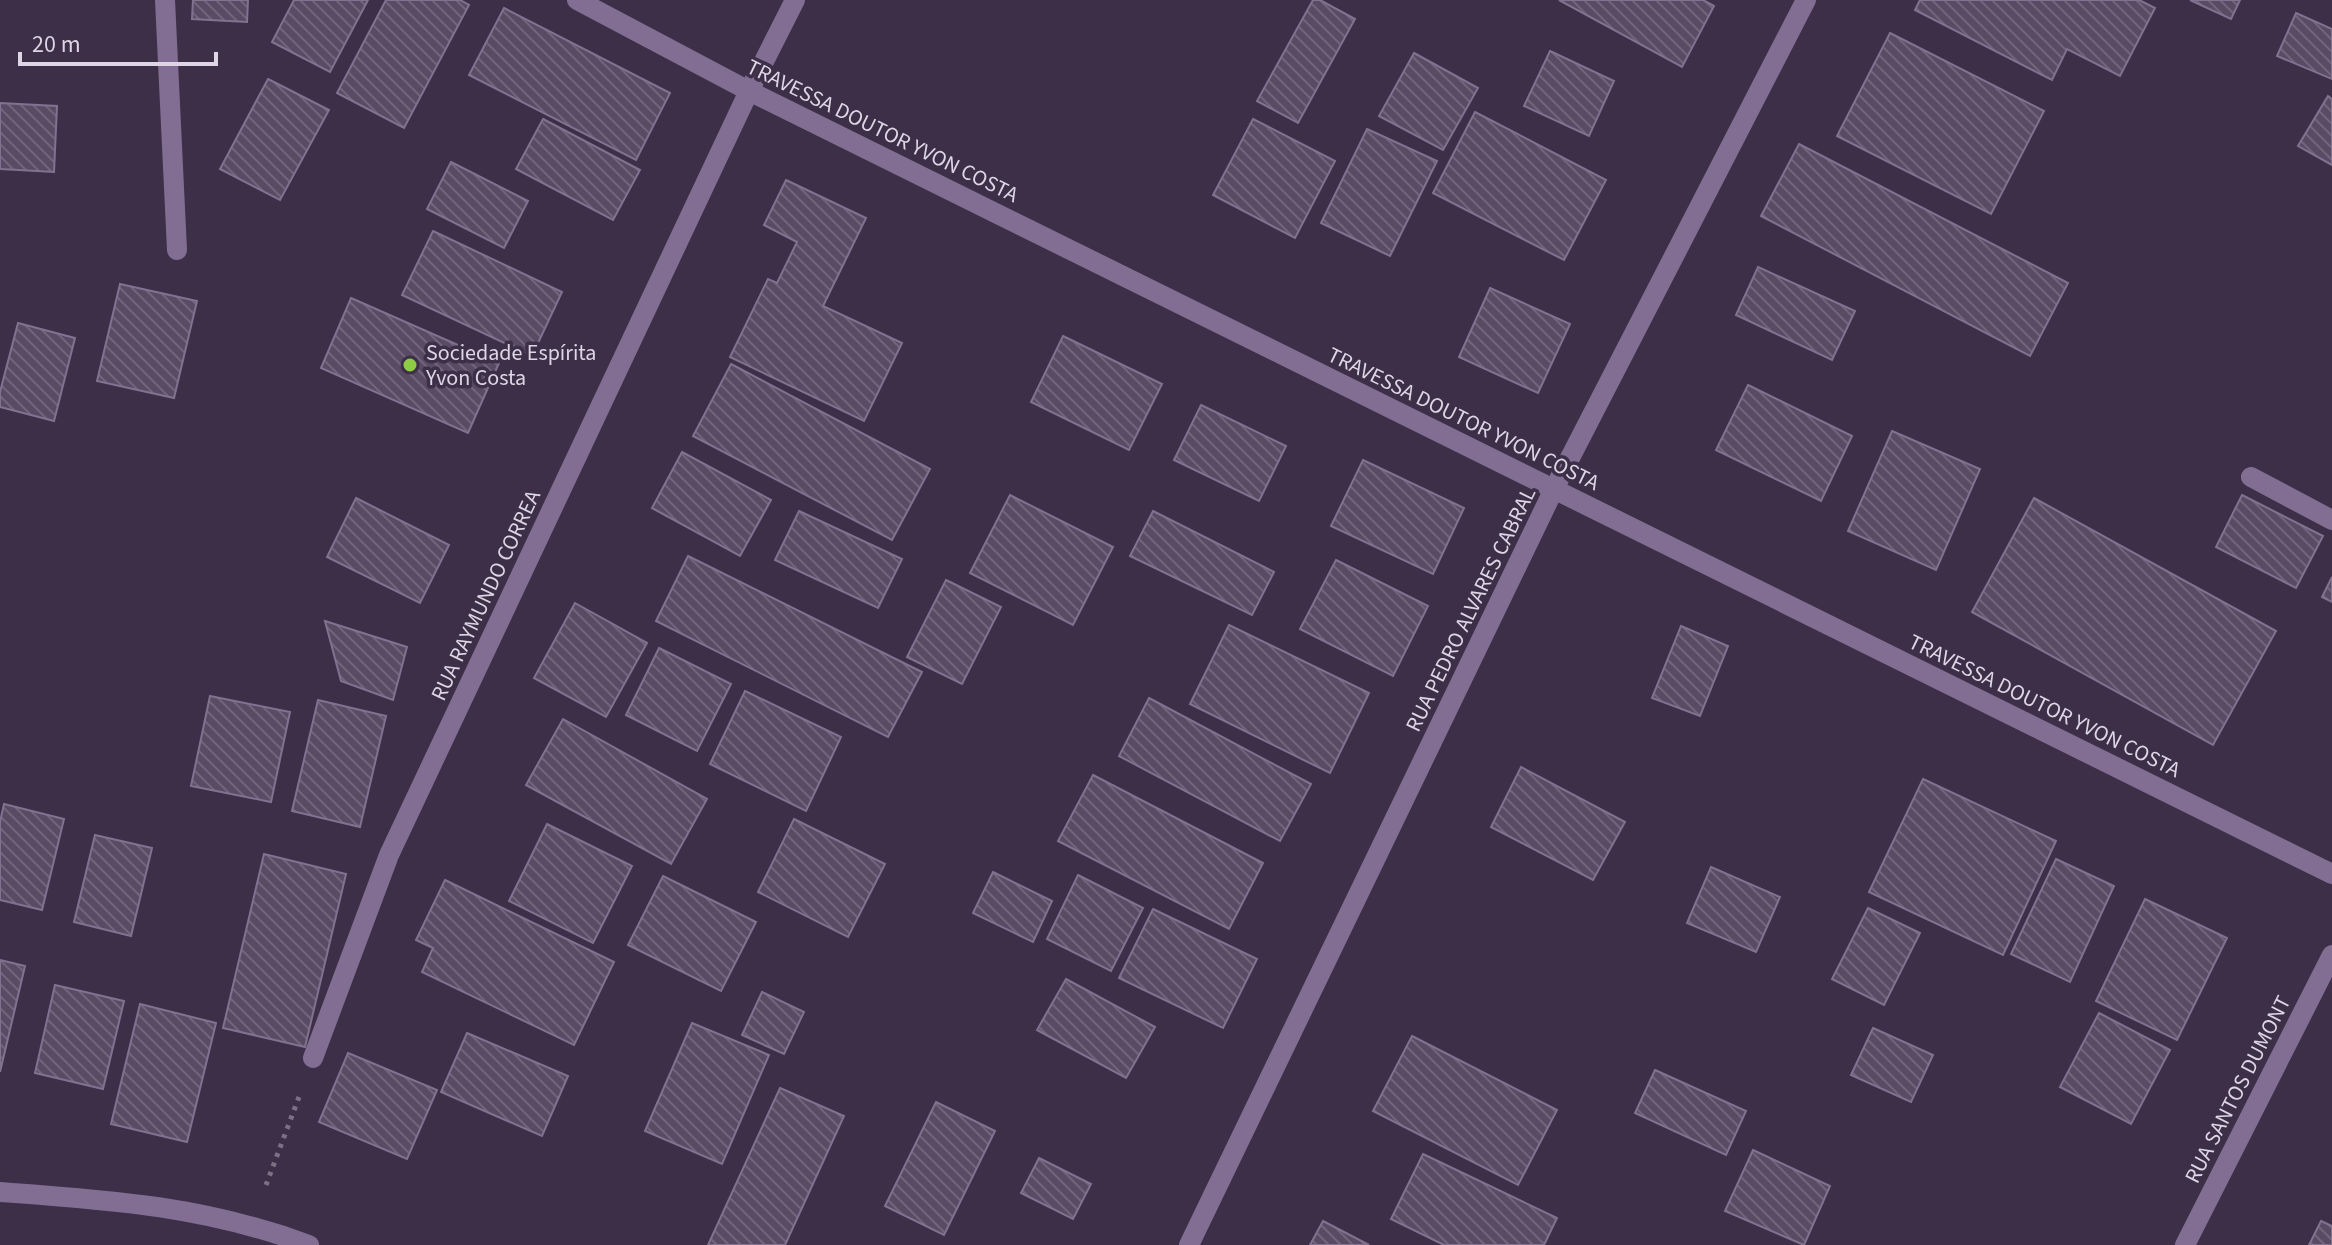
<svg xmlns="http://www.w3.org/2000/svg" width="2332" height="1245" font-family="'Source Sans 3',sans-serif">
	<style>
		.building { fill: url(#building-back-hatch); stroke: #82728f; stroke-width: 2 }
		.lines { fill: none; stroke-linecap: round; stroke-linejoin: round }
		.path { stroke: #7d7085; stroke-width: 5; stroke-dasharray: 4 6; stroke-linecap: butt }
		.minor { stroke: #836e93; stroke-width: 20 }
		.poi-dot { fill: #8ecd43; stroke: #3e2f48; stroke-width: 3 }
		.labels { text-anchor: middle; stroke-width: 7; stroke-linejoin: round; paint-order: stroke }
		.street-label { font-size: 22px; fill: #ded5e5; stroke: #3e2f48 }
		.poi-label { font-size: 22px; fill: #ded5e5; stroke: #3e2f48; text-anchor: start }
	</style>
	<defs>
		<pattern id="building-back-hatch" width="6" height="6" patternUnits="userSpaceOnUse" patternTransform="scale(2)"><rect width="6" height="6" fill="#5a4b65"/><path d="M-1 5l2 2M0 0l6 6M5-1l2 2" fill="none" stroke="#71647b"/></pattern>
	</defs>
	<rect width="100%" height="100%" fill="#3e2f48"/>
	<!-- building -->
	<g class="building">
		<path d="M 193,0 L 248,0 L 247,22 L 192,19 Z"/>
		<path d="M 294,0 L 368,0 L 330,72 L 272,42 Z"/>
		<path d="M 386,0 L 460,0 L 469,5 L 404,128 L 337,93 Z"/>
		<path d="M 1313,0 L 1320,0 L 1355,19 L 1298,123 L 1257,101 Z"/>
		<path d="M 1559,0 L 1703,0 L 1714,6 L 1682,67 Z"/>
		<path d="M 1920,0 L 2139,0 L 2155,8 L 2120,76 L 2067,49 L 2052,80 L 1915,10 Z"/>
		<path d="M 2190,0 L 2240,0 L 2231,19 Z"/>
		<path d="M 504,8 L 670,93 L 636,160 L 469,75 Z"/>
		<path d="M 2296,13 L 2332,29 L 2332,79 L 2277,56 Z"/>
		<path d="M 1890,33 L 2044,111 L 1991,214 L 1837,136 Z"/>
		<path d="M 1550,51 L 1614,81 L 1589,136 L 1524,106 Z"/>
		<path d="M 1414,53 L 1478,88 L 1443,150 L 1379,116 Z"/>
		<path d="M 268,79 L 329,110 L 280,200 L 220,169 Z"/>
		<path d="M 2328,96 L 2332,99 L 2332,165 L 2298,146 Z"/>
		<path d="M 0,103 L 57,106 L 54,172 L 0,169 Z"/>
		<path d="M 1475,112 L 1606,180 L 1564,260 L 1433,193 Z"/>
		<path d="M 543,119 L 640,170 L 613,220 L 516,169 Z"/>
		<path d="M 1253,119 L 1335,161 L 1295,238 L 1213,195 Z"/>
		<path d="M 1367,129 L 1437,161 L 1390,256 L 1321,223 Z"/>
		<path d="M 1799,144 L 2068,283 L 2030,356 L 1761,216 Z"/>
		<path d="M 451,162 L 528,201 L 504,248 L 427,209 Z"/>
		<path d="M 786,180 L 866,218 L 823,306 L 902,343 L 864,421 L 730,357 L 768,279 L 777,283 L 797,242 L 764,225 Z"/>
		<path d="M 433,231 L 562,292 L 532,356 L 402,295 Z"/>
		<path d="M 1758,267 L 1855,311 L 1832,360 L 1736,315 Z"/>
		<path d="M 120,284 L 197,301 L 174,398 L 97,381 Z"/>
		<path d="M 1490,288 L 1570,324 L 1538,393 L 1459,357 Z"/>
		<path d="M 351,298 L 499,363 L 468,433 L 321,368 Z"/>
		<path d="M 18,323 L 75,338 L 54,421 L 0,407 L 0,392 Z"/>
		<path d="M 1063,336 L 1162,384 L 1129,450 L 1031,402 Z"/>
		<path d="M 731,364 L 930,469 L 892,540 L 693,436 Z"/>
		<path d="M 1748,385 L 1852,436 L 1821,501 L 1716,450 Z"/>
		<path d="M 1201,405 L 1286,446 L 1259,501 L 1174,460 Z"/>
		<path d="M 1892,431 L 1980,469 L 1936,570 L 1848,531 Z"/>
		<path d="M 682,452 L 771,500 L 740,556 L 652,508 Z"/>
		<path d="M 1363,460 L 1464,508 L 1433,574 L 1331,526 Z"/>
		<path d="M 1010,495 L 1113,547 L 1073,625 L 970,573 Z"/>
		<path d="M 2242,495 L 2323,536 L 2296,588 L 2216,547 Z"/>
		<path d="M 356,498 L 449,545 L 420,603 L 327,557 Z"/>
		<path d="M 2034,498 L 2276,631 L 2213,745 L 1972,612 Z"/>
		<path d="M 799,511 L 902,559 L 878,608 L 775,560 Z"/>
		<path d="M 1153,511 L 1274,572 L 1252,615 L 1130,556 Z"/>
		<path d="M 688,556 L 922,672 L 888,737 L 656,621 Z"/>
		<path d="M 1336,560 L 1428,606 L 1393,676 L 1300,629 Z"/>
		<path d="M 2332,577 L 2332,602 L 2322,597 Z"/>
		<path d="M 946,580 L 1001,607 L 962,684 L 907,657 Z"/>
		<path d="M 575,603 L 647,643 L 606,717 L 534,678 Z"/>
		<path d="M 325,621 L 407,647 L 393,700 L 341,681 Z"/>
		<path d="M 1229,625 L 1369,693 L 1330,773 L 1190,704 Z"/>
		<path d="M 1681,626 L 1728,646 L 1700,716 L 1652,698 Z"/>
		<path d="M 659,648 L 731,684 L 697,751 L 626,715 Z"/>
		<path d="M 745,691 L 841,737 L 806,811 L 710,764 Z"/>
		<path d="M 210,696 L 290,712 L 271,802 L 191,786 Z"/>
		<path d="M 1149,698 L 1311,784 L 1280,841 L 1119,756 Z"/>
		<path d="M 318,700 L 386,716 L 360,827 L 292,811 Z"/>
		<path d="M 563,719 L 707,799 L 671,864 L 526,785 Z"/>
		<path d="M 1521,767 L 1625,822 L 1593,880 L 1491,827 Z"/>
		<path d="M 1093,775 L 1263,863 L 1229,929 L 1058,841 Z"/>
		<path d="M 1923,779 L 2056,841 L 2003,955 L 1869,892 Z"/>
		<path d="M 4,804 L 64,819 L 42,910 L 0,900 L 0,822 Z"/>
		<path d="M 794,819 L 885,864 L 848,937 L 758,892 Z"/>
		<path d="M 547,824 L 632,866 L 593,943 L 509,901 Z"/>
		<path d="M 95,835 L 152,848 L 131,936 L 74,922 Z"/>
		<path d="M 264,854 L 346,874 L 305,1047 L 223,1028 Z"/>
		<path d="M 2056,859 L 2114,886 L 2070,982 L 2011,954 Z"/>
		<path d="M 1711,867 L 1780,897 L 1756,952 L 1687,923 Z"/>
		<path d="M 993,872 L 1052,901 L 1033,942 L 973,913 Z"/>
		<path d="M 1078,875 L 1143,908 L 1111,971 L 1047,939 Z"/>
		<path d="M 663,876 L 756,922 L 721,991 L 628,945 Z"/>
		<path d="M 445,880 L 614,962 L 574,1045 L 422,972 L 433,948 L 416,940 Z"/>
		<path d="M 2145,899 L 2227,938 L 2177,1040 L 2096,1001 Z"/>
		<path d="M 1868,908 L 1920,933 L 1884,1005 L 1832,979 Z"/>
		<path d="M 1153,909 L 1257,959 L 1223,1028 L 1119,978 Z"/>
		<path d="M 0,960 L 25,966 L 0,1072 Z"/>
		<path d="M 1066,979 L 1155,1027 L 1126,1078 L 1037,1030 Z"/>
		<path d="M 55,985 L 124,1001 L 103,1089 L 35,1073 Z"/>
		<path d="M 762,992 L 804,1012 L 784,1054 L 742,1035 Z"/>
		<path d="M 140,1004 L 216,1023 L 187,1142 L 111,1124 Z"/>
		<path d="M 2099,1013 L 2170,1050 L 2131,1124 L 2060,1087 Z"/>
		<path d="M 692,1023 L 769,1055 L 722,1164 L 645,1131 Z"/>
		<path d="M 1873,1028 L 1933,1055 L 1911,1102 L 1851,1075 Z"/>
		<path d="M 467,1033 L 568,1076 L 542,1136 L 441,1092 Z"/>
		<path d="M 1412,1036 L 1557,1110 L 1518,1185 L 1373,1111 Z"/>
		<path d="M 348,1053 L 437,1090 L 407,1159 L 319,1122 Z"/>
		<path d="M 1655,1070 L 1746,1111 L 1726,1155 L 1635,1113 Z"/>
		<path d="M 780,1088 L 844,1116 L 785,1245 L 708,1245 Z"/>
		<path d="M 936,1102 L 995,1131 L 944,1235 L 885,1206 Z"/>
		<path d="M 1753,1150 L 1830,1186 L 1804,1245 L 1725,1211 Z"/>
		<path d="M 1423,1154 L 1557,1218 L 1544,1245 L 1444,1245 L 1391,1219 Z"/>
		<path d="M 1039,1158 L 1091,1184 L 1073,1219 L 1021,1193 Z"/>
		<path d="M 1323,1221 L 1369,1245 L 1310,1245 Z"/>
		<path d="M 2321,1221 L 2332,1226 L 2332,1245 L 2309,1245 Z"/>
	</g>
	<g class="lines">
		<!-- path -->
		<path class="path" d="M 266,1185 L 299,1097"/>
		<!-- minor -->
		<g class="minor">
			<path d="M 165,0 L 177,250"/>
			<path d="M 577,0 L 749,91 L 2332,874"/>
			<path d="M 2251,477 L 2332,520"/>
			<path d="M 313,1058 L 389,855 L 749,91 L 795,0"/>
			<path d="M 0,1192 C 110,1200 204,1206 309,1245"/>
			<path d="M 1189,1245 L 1554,489 L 1806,0"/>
			<path d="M 2185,1245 L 2332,955"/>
		</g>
	</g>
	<!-- markers -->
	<circle class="poi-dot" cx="410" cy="365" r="8"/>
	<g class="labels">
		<!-- street labels -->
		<g class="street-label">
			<text transform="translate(883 130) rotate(26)" y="8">TRAVESSA DOUTOR YVON COSTA</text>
			<text transform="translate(1464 418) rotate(26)" y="8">TRAVESSA DOUTOR YVON COSTA</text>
			<text transform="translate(485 595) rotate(-65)" y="8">RUA RAYMUNDO CORREA</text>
			<text transform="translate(1470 609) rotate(-64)" y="8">RUA PEDRO ALVARES CABRAL</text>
			<text transform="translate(2045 705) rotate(26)" y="8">TRAVESSA DOUTOR YVON COSTA</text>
			<text transform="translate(2237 1089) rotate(-63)" y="8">RUA SANTOS DUMONT</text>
		</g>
		<!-- poi labels -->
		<g class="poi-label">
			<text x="426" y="360">Sociedade Espírita<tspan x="426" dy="25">Yvon Costa</tspan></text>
		</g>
	</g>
	<!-- scale -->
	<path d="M20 52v12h196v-12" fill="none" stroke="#ded5e5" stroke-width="4"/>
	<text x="32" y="52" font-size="24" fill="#ded5e5" stroke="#3e2f48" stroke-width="6" paint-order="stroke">20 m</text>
</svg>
